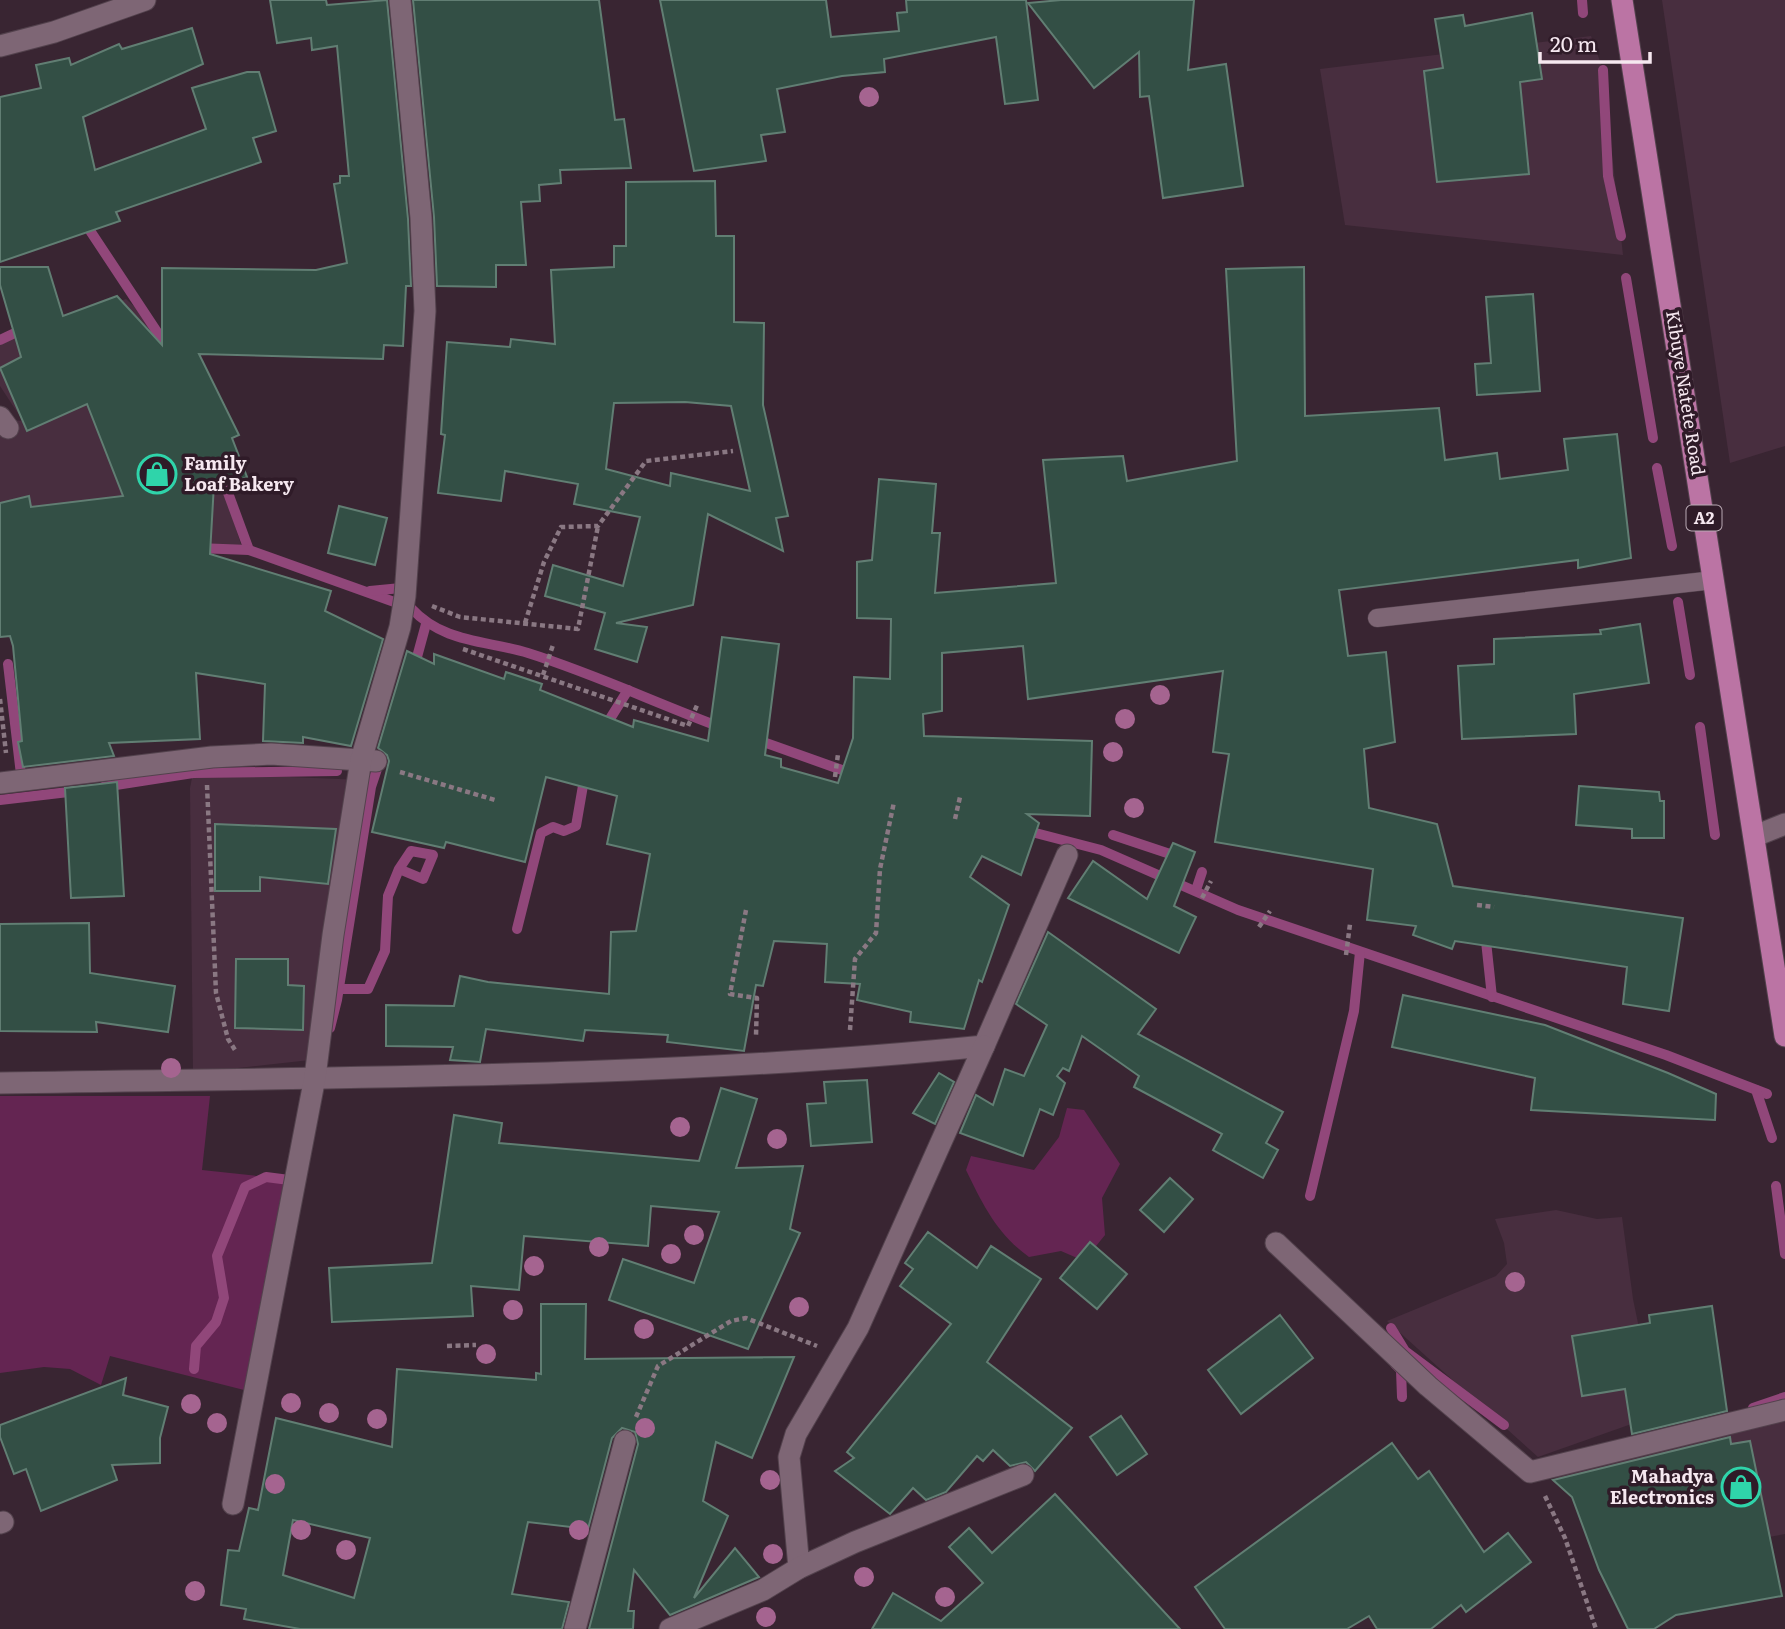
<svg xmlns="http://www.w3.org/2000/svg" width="1785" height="1629" font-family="Literata,serif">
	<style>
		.built { fill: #482e3f }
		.green { fill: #642552 }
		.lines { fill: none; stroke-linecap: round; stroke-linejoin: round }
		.stream { stroke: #91477a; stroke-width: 10 }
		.building { fill: #334f45; stroke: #617e73; stroke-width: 2; fill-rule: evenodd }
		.service-casing { stroke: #53424d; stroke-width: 19 }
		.minor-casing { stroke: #53424d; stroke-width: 23 }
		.primary-casing { stroke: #53424d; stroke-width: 23 }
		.path { stroke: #8a7883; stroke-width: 4.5; stroke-dasharray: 5 3.5; stroke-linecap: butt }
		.service { stroke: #7e6675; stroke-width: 18 }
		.minor { stroke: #7e6675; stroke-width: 21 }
		.primary { stroke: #bb74a4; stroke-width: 21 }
		.tree { fill: #a56490 }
		.labels { text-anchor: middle; stroke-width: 7; stroke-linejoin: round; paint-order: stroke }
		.shield { fill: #2f1b28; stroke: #baaab4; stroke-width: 2 }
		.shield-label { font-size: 16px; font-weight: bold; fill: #f6e8f0 }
		.street-label { font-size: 18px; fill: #f6e8f0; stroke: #2f1b28 }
		.poi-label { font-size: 18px; font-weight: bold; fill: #f6e8f0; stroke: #2f1b28; text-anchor: start }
	</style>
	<rect width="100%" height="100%" fill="#392532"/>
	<!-- built -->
	<g class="built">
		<path d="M 1662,0 L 1785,0 L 1785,446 L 1730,463 Z"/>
		<path d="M 1591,36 L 1603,70 L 1623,255 L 1345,225 L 1320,69 Z"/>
		<path d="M 126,299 L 148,319 L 172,358 L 226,497 L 244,554 L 125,551 L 0,569 L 0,419 L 23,421 L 0,386 L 0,343 Z"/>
		<path d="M 193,773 L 363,780 L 328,1058 L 193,1073 L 190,788 Z"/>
		<path d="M 1556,1210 L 1597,1219 L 1622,1217 L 1633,1299 L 1657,1415 L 1538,1457 L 1387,1321 L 1496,1276 L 1507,1264 L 1504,1243 L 1495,1219 Z"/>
		<path d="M 1785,1398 L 1785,1534 L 1718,1546 L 1562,1488 L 1555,1476 Z"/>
	</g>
	<!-- green -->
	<g class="green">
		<path d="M 0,1096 L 210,1096 L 202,1170 L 294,1180 L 248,1391 L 110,1356 L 101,1385 L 70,1369 L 44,1367 L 0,1373 Z"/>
		<path d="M 1067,1108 L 1084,1110 L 1120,1164 L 1102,1198 L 1105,1235 L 1084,1261 L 1061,1251 L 1029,1257 C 997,1234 983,1205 966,1170 L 971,1156 L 1034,1170 L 1059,1137 Z"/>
	</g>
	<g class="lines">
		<!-- stream -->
		<g class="stream">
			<path d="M 1582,0 L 1583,13"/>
			<path d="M 1603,70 L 1608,176 L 1621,236"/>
			<path d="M 83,220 L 169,350"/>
			<path d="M 1626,278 L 1653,438"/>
			<path d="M 0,340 L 19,331"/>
			<path d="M 1657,468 L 1672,546"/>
			<path d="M 220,471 L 249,550"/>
			<path d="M 197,548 L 249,550 L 411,608 C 443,643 485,640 528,653 C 595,674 658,704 723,728"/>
			<path d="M 370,591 L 401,588 L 404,584"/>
			<path d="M 1678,602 L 1690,675"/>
			<path d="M 8,664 L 22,783"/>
			<path d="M 414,668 L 426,624"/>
			<path d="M 1700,727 L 1715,835"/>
			<path d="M 603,730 L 628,690"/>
			<path d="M 755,739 L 856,775"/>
			<path d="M 103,787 L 193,773 L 337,771"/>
			<path d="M 0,800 L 77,791"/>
			<path d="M 1024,830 L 1101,850 L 1238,910 L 1666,1055 L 1767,1094"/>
			<path d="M 1113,835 L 1173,855 L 1176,862"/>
			<path d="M 1196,890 L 1202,872"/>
			<path d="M 517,929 L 541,833 L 553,827 L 564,831 L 576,826 L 585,774"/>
			<path d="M 1485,932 L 1492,997"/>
			<path d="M 339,989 L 368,989 L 385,951 L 388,896 L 399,869 L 411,851 L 433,855 L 423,879 L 399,869"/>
			<path d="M 330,1028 L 337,1000 L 371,787 L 387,739"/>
			<path d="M 1756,1090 L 1772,1138"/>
			<path d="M 1776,1186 L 1785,1254"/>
			<path d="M 1310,1196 L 1354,1011 L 1360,952"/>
			<path d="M 1391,1328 L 1405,1351 L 1504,1425"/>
			<path d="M 1395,1364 L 1401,1370 L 1402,1397"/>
			<path d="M 194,1369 L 196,1346 L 216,1322 L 224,1298 L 217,1256 L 245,1187 L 266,1177 L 297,1181"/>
			<path d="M 1753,1408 L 1785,1397"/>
		</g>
	</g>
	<!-- building -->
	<g class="building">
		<path d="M 270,0 L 326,0 L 327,5 L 387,0 L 408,219 L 411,286 L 406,286 L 403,346 L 384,345 L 383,359 L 199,354 L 239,435 L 232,438 L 247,477 L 230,484 L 214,484 L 210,554 L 331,591 L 325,611 L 383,639 L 351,746 L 303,737 L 303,743 L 263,741 L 265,684 L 196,673 L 200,739 L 109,743 L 114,756 L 23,767 L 18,742 L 22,741 L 13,646 L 10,636 L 0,637 L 0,503 L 29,496 L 31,507 L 123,496 L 87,404 L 27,431 L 0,368 L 21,357 L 0,285 L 0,267 L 48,267 L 63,316 L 117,296 L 162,345 L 162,268 L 316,270 L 347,263 L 334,184 L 340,183 L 340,176 L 349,176 L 337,46 L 312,50 L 311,38 L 277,43 Z"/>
		<path d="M 413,0 L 599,0 L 615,120 L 624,119 L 631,168 L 560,170 L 561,183 L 539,185 L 540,201 L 521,202 L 526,265 L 496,265 L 496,287 L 437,286 L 434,217 Z"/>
		<path d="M 660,0 L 826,0 L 831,37 L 899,31 L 897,13 L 907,12 L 906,0 L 1026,0 L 1038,100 L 1005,104 L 996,37 L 884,59 L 885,72 L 842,76 L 777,89 L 785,132 L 761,135 L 766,161 L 694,171 Z"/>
		<path d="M 1061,0 L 1194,0 L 1188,70 L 1226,64 L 1243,186 L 1163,198 L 1149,96 L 1140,97 L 1139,52 L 1094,88 L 1028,3 Z"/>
		<path d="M 1532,13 L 1542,79 L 1520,82 L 1529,174 L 1437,182 L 1424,71 L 1443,68 L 1435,19 L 1463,15 L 1465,26 Z"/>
		<path d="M 192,28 L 203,64 L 83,117 L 95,170 L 206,129 L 192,88 L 247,72 L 259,72 L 276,131 L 253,138 L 261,162 L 116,212 L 120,221 L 0,262 L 0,97 L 41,88 L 36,65 L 69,58 L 71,65 L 119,44 L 122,49 Z"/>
		<path d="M 715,181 L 716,236 L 734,236 L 734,322 L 764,323 L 763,405 L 788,516 L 776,518 L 783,551 L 708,514 L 693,605 L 616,623 L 647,627 L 637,662 L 595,649 L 605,613 L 545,596 L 553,565 L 623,586 L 640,517 L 574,504 L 578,484 L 505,471 L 501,501 L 438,493 L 445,435 L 441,434 L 447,342 L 510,347 L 511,339 L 555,344 L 551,270 L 614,267 L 614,246 L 626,246 L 626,182 ZM 685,402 L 731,406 L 750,491 L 671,473 L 670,486 L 606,469 L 614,403 Z"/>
		<path d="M 1304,267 L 1305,416 L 1439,408 L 1445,460 L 1497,453 L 1500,479 L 1568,470 L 1564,439 L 1617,434 L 1631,558 L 1578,568 L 1578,560 L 1339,590 L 1348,656 L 1386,652 L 1395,742 L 1364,749 L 1369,808 L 1437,824 L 1453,886 L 1683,918 L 1669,1011 L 1623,1004 L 1627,967 L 1455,941 L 1452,949 L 1413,935 L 1416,926 L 1367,920 L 1373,869 L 1215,842 L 1229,754 L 1213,752 L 1223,671 L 1028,699 L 1023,646 L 942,653 L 942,711 L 923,714 L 924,736 L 1092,741 L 1090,816 L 1027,814 L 1039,823 L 1021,875 L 982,856 L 970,877 L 1009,905 L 982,982 L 979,980 L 964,1029 L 910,1022 L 911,1012 L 857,1000 L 860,984 L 825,982 L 827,944 L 774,941 L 763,986 L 756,985 L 744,1051 L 667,1042 L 668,1035 L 585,1030 L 583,1041 L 486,1029 L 480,1062 L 450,1060 L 453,1047 L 386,1046 L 386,1005 L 454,1006 L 460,976 L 488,982 L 609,994 L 611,932 L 636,931 L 650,854 L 607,844 L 617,796 L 546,777 L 525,862 L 446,842 L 444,848 L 372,832 L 389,761 L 387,755 L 378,748 L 407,651 L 434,664 L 434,654 L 504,679 L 506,672 L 542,684 L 540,690 L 633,727 L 634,720 L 708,741 L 722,637 L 779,644 L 765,755 L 781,759 L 781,767 L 838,783 L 853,738 L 854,677 L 890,679 L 891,619 L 857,618 L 857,562 L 872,560 L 879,479 L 936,484 L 932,533 L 940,533 L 935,593 L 1056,583 L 1043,460 L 1123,456 L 1127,481 L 1237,461 L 1226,269 Z"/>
		<path d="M 1533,294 L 1540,391 L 1477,395 L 1475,364 L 1491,363 L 1486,297 Z"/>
		<path d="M 339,506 L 387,518 L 375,565 L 328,553 Z"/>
		<path d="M 1640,624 L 1649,683 L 1574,694 L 1576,734 L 1462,739 L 1458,666 L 1494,664 L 1494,639 L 1601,634 L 1600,630 Z"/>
		<path d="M 117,782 L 124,896 L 71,898 L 65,788 Z"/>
		<path d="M 1579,786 L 1659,792 L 1660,801 L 1664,801 L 1664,838 L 1632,838 L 1632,829 L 1576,825 Z"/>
		<path d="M 215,824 L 336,829 L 328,884 L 260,877 L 260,891 L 215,891 Z"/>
		<path d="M 1173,843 L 1195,852 L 1174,906 L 1196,917 L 1179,953 L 1068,898 L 1093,861 L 1147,899 Z"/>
		<path d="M 89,923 L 90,973 L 175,986 L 168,1032 L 96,1022 L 97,1032 L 0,1031 L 0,924 Z"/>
		<path d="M 1048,932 L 1156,1009 L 1138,1034 L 1283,1112 L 1266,1143 L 1278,1150 L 1263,1178 L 1213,1150 L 1222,1134 L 1134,1087 L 1139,1076 L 1082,1036 L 1069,1071 L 1063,1068 L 1057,1076 L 1065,1083 L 1053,1115 L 1040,1109 L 1023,1156 L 960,1133 L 976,1095 L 993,1105 L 1005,1069 L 1024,1076 L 1047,1025 L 1016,1004 Z"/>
		<path d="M 236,959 L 288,959 L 288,985 L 304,986 L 303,1030 L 235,1028 Z"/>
		<path d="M 1403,995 L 1545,1025 L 1668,1073 L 1716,1094 L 1715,1120 L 1531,1110 L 1535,1078 L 1392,1047 Z"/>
		<path d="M 939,1073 L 954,1082 L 935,1124 L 913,1113 Z"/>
		<path d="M 867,1080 L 872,1142 L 811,1146 L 807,1104 L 826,1103 L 824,1082 Z"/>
		<path d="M 721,1088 L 757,1099 L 736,1168 L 803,1166 L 790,1229 L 800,1233 L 748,1349 L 609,1300 L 623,1259 L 694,1283 L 719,1212 L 651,1206 L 648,1246 L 524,1236 L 519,1290 L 471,1286 L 473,1316 L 332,1322 L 329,1268 L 432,1263 L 454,1115 L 502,1123 L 499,1143 L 699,1161 Z"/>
		<path d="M 1170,1178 L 1193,1199 L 1164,1232 L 1140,1210 Z"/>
		<path d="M 928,1232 L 977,1268 L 991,1246 L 1041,1279 L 987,1362 L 1072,1428 L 1035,1471 L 1026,1462 L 1010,1466 L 993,1450 L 983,1461 L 977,1456 L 946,1492 L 926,1500 L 913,1488 L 890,1514 L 835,1471 L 854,1458 L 847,1452 L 951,1324 L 900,1286 L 913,1269 L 905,1263 Z"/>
		<path d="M 1090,1242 L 1127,1274 L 1097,1309 L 1060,1278 Z"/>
		<path d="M 541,1304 L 586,1304 L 585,1359 L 794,1357 L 752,1458 L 716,1442 L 703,1501 L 728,1516 L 694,1598 L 735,1548 L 759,1577 L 670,1615 L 634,1570 L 628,1611 L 634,1611 L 633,1629 L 589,1629 L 638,1444 L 635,1432 L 622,1428 L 612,1438 L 588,1529 L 528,1522 L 512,1594 L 569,1602 L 562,1629 L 300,1629 L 244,1619 L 246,1609 L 221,1605 L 228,1550 L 239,1551 L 249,1508 L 258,1510 L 276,1418 L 392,1447 L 397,1369 L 536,1380 L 536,1373 L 541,1374 ZM 293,1520 L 370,1538 L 354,1598 L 283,1575 Z"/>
		<path d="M 1712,1306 L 1727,1411 L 1632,1434 L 1625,1389 L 1582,1396 L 1572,1336 L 1650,1323 L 1649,1315 Z"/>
		<path d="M 1280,1315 L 1313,1358 L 1241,1414 L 1208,1370 Z"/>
		<path d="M 126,1378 L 123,1395 L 168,1407 L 160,1438 L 160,1463 L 112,1465 L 117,1480 L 41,1511 L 26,1469 L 14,1474 L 0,1437 L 0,1425 Z"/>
		<path d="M 1121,1416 L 1147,1454 L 1117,1475 L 1090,1437 Z"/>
		<path d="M 1730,1437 L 1731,1444 L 1750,1441 L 1782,1596 L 1676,1615 L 1654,1629 L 1628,1629 L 1599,1570 L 1572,1497 L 1553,1480 Z"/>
		<path d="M 1392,1443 L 1418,1479 L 1429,1471 L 1484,1552 L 1508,1533 L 1531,1562 L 1466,1612 L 1461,1605 L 1431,1629 L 1377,1629 L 1369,1616 L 1347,1629 L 1225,1629 L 1195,1587 Z"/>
		<path d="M 1055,1494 L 1180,1629 L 872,1629 L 893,1593 L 941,1621 L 983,1583 L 949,1547 L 969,1528 L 992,1553 Z"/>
	</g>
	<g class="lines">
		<defs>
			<path id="service" d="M 1377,618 L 1714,580"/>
			<g id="minor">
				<path d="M 0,46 L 54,32 L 145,0"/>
				<path d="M 0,417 L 8,428"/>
				<path d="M 0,783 L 212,757 L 271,754 L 376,761"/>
				<path d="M 1755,836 L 1785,824"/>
				<path d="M 0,1083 C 328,1077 657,1079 984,1046 L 1067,855"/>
				<path d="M 1276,1243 L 1428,1386 L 1530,1472 L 1785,1410"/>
				<path d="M 233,1504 L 315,1077 L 333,935 L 361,760 L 400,627 L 405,596 L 425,311 L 421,218 L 400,0"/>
				<path d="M 0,1523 L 3,1522"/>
				<path d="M 799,1568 L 789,1457 L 796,1434 L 858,1328 L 984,1046"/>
				<path d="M 575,1629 L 625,1441"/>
				<path d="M 670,1629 L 763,1590 L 799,1568 L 855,1542 L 1023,1475"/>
			</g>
			<path id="primary" d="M 1622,0 L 1785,1036"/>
		</defs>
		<!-- service casing -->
		<use href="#service" class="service-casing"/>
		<!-- minor casing -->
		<use href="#minor" class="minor-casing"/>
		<!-- primary casing -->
		<use href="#primary" class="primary-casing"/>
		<!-- path -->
		<g class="path">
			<path d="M 432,606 L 460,617 L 578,629 L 598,526"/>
			<path d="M 525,623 L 544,562 L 561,527 L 598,526 L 646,461 L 733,451"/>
			<path d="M 463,649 L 688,726 L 698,703"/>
			<path d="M 543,675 L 553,645"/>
			<path d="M 0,699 L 6,753"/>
			<path d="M 400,772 L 495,800"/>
			<path d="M 835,777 L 838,754"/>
			<path d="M 207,785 L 216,993 L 228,1039 L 235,1050"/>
			<path d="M 955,819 L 960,797"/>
			<path d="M 1202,898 L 1211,881"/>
			<path d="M 1477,905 L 1494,907"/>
			<path d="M 746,910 L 730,994 L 757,998 L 756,1036"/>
			<path d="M 1259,927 L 1270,911"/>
			<path d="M 1346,955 L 1350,924"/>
			<path d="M 850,1030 L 855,959 L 876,933 L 880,869 L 894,802"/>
			<path d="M 447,1346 L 476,1345"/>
			<path d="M 636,1417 L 658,1366 L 731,1321 L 746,1318 L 817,1346"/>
			<path d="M 1545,1496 L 1565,1538 L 1596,1629"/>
		</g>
		<!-- service -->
		<use href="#service" class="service"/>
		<!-- minor -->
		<use href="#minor" class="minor"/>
		<!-- primary -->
		<use href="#primary" class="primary"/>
	</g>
	<!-- trees -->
	<g class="tree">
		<circle cx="869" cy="97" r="10"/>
		<circle cx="1160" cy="695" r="10"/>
		<circle cx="1125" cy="719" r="10"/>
		<circle cx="1113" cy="752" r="10"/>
		<circle cx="1134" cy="808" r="10"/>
		<circle cx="171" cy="1068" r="10"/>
		<circle cx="680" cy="1127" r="10"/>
		<circle cx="777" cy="1139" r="10"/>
		<circle cx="694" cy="1235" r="10"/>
		<circle cx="599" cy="1247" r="10"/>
		<circle cx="671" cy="1254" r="10"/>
		<circle cx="534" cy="1266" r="10"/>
		<circle cx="1515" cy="1282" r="10"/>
		<circle cx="799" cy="1307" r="10"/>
		<circle cx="513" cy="1310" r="10"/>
		<circle cx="644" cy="1329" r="10"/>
		<circle cx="486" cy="1354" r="10"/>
		<circle cx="291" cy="1403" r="10"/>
		<circle cx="191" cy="1404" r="10"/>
		<circle cx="329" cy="1413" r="10"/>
		<circle cx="377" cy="1419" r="10"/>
		<circle cx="217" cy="1423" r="10"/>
		<circle cx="645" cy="1428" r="10"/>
		<circle cx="770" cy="1480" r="10"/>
		<circle cx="275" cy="1484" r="10"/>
		<circle cx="301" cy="1530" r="10"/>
		<circle cx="579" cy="1530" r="10"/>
		<circle cx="346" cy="1550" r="10"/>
		<circle cx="773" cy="1554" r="10"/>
		<circle cx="864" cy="1577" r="10"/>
		<circle cx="195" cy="1591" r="10"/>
		<circle cx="945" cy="1597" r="10"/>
		<circle cx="766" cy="1617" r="10"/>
	</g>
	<!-- icons -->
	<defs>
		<symbol id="shop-ring" viewBox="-11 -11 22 22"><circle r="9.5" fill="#2f1b28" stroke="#2fd4aa" stroke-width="1.5"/><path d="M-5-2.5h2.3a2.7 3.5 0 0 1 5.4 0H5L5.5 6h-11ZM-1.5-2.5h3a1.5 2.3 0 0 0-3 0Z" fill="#2fd4aa"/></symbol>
	</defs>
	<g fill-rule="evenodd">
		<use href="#shop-ring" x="135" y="452" width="44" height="44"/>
		<use href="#shop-ring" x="1719" y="1465" width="44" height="44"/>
	</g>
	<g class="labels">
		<!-- shield labels -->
		<rect class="shield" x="1686.5" y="505.5" width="35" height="25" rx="5"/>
		<g class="shield-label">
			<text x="1704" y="524">A2</text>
		</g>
		<!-- street labels -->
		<g class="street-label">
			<text transform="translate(1685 393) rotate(81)" y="6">Kibuye Natete Road</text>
		</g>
		<!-- poi labels -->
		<g class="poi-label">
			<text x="184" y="470">Family<tspan x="184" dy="21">Loaf Bakery</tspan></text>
			<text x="1714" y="1483" text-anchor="end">Mahadya<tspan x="1714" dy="21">Electronics</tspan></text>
		</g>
	</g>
	<!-- scale -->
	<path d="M1540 52v10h110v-10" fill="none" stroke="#f6e8f0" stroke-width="3.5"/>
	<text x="1550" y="52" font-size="21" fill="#f6e8f0" stroke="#2f1b28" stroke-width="5" paint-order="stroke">20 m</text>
</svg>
